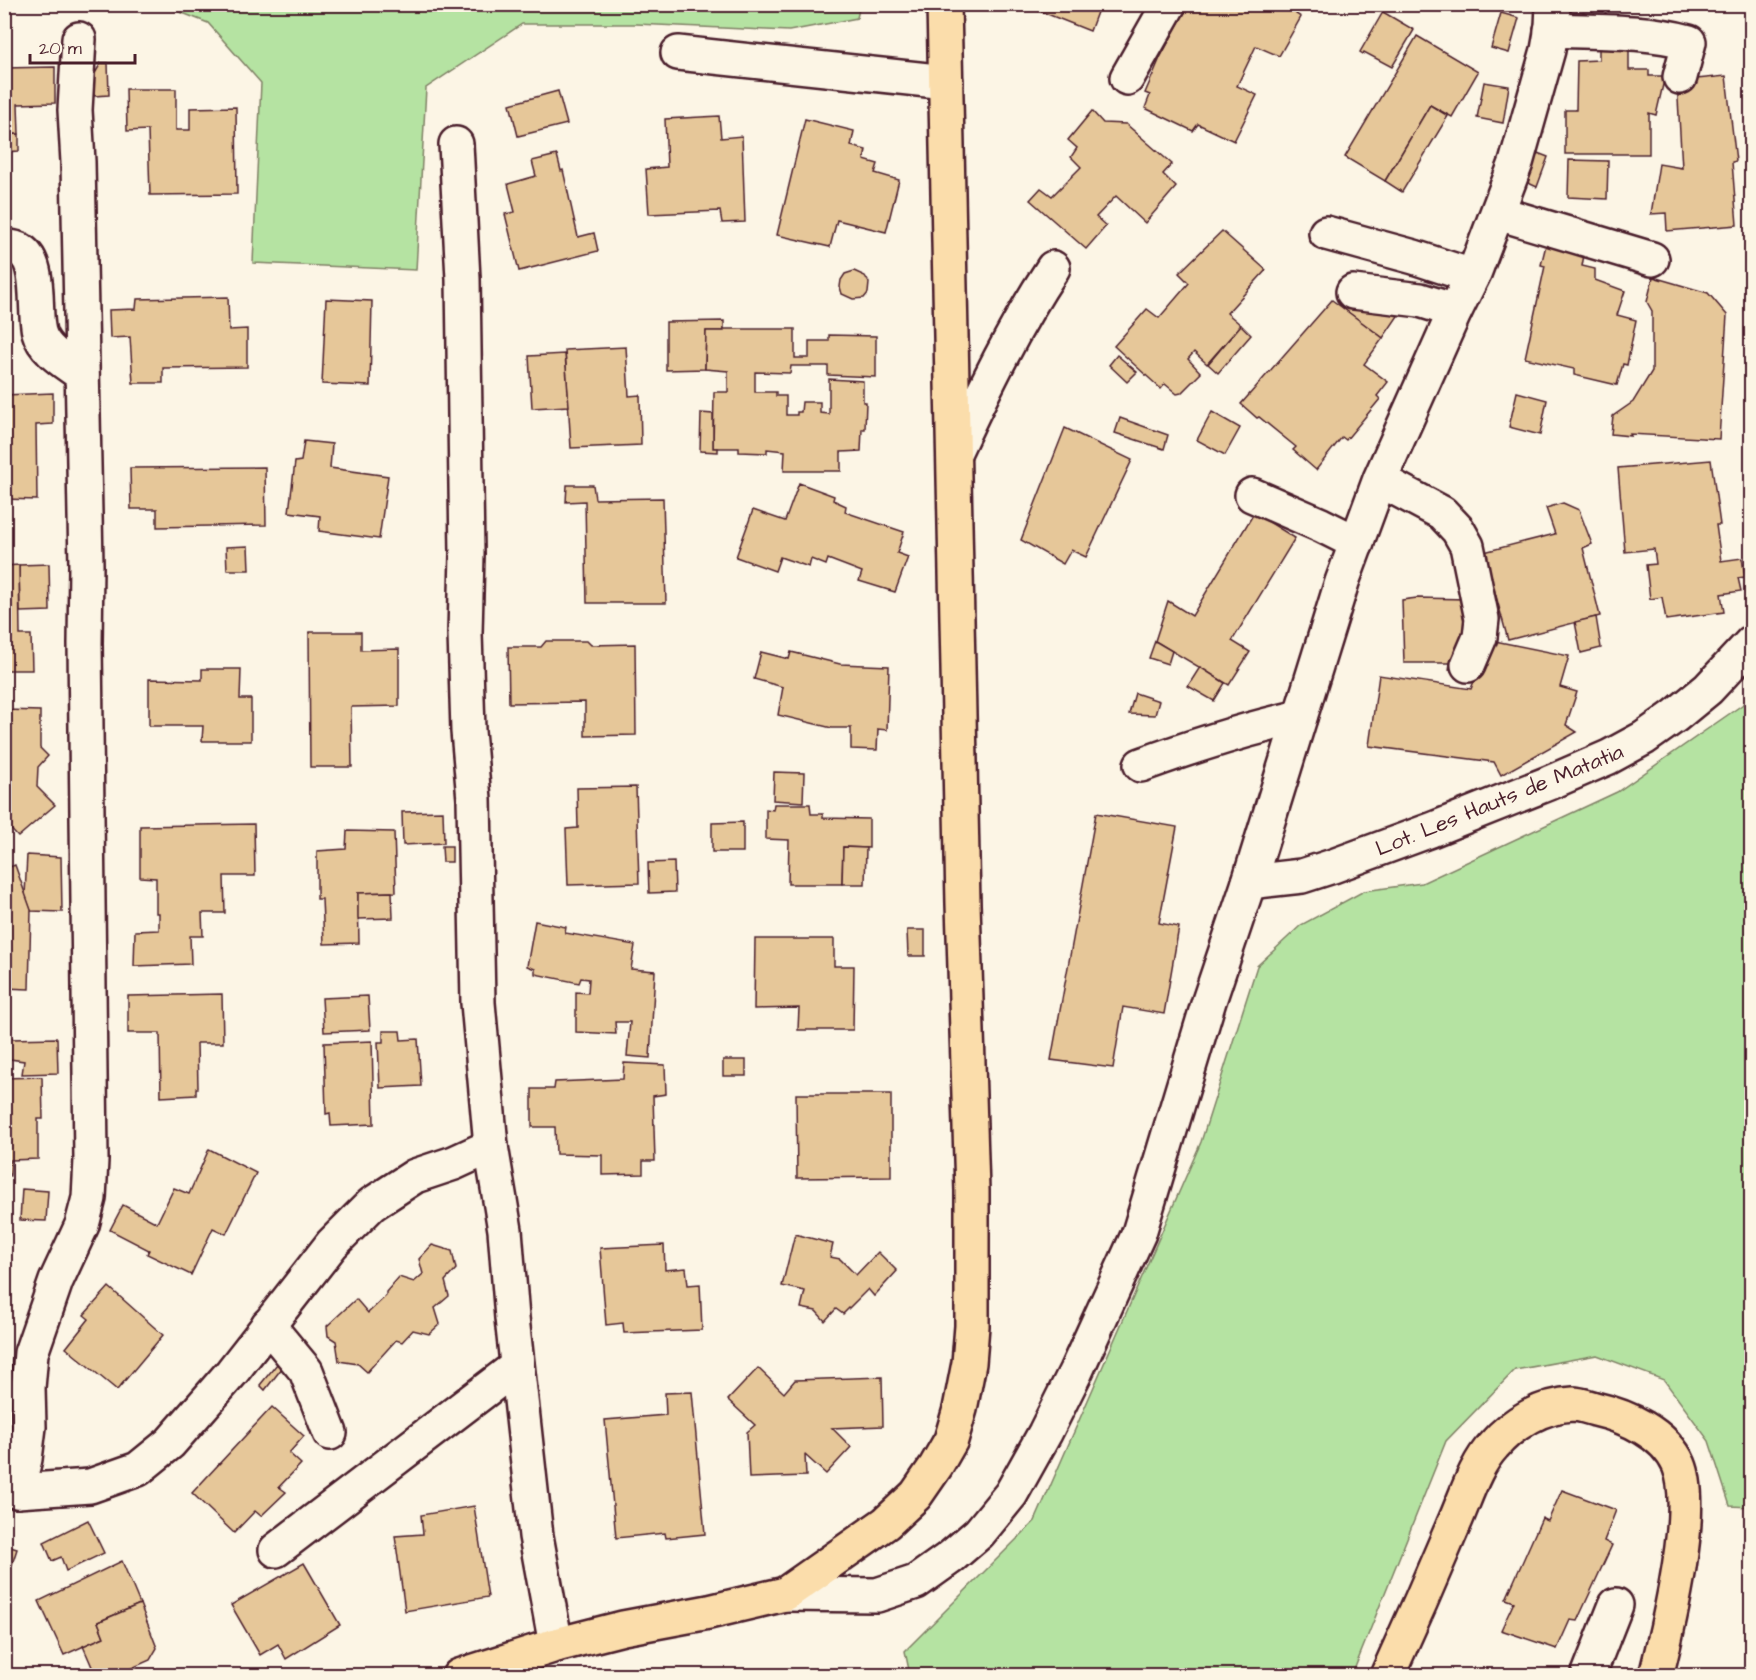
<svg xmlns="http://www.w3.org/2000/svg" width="1756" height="1680" font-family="'Architects Daughter',sans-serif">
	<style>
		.green { fill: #b5e3a2; stroke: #808166; stroke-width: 1.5 }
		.building { fill: #e6c799; stroke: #4a1f2b; stroke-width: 1.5 }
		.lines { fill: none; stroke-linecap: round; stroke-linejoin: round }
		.minor-casing { stroke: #4a1f2b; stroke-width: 38 }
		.major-casing { stroke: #4a1f2b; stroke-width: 38 }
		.minor { stroke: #fcf5e5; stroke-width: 33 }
		.major { stroke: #fbddab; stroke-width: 33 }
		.labels { text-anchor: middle; stroke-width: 5; stroke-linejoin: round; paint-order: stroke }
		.street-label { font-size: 22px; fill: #4a1f2b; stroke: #fcf5e5 }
	</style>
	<rect width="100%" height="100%" fill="#fcf5e5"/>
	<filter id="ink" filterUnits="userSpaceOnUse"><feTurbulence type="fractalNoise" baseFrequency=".0167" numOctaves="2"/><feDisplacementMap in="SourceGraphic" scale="12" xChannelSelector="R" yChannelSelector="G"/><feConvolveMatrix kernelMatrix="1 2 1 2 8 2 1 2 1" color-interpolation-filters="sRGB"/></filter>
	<g filter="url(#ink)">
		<!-- green -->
		<g class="green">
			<path d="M 162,5 L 859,4 L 860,5 L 857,18 L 789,31 L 636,24 L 522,24 L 426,88 L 416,270 L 253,263 L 261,83 L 208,23 Z"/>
			<path d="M 1751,695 L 1751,1507 L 1730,1506 L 1709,1441 L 1664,1380 L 1597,1355 L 1515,1370 L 1446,1441 L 1352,1675 L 910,1675 L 905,1651 L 1035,1521 L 1201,1142 L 1257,966 L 1301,925 L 1364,891 L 1422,883 L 1617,792 L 1742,705 Z"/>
		</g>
		<!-- building -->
		<g class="building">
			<path d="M 1022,4 L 1100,4 L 1090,31 Z"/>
			<path d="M 1189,4 L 1300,4 L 1296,14 L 1301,17 L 1279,56 L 1256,46 L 1237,86 L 1257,95 L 1234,141 L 1198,124 L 1193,131 L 1145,108 L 1150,95 L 1145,93 L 1160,58 Z"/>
			<path d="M 1383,12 L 1414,30 L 1392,67 L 1364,52 L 1363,54 L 1360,52 Z"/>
			<path d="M 1501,13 L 1519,18 L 1509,53 L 1491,48 Z"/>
			<path d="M 1417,36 L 1478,72 L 1452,117 L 1430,105 L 1385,181 L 1345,157 Z"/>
			<path d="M 1599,47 L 1629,47 L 1629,70 L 1649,70 L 1649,76 L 1665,76 L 1656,115 L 1649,113 L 1649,154 L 1565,154 L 1565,110 L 1576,110 L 1577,61 L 1599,60 Z"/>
			<path d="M 101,63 L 108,63 L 109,95 L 94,96 L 94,75 Z"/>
			<path d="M 55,67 L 55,103 L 18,104 L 19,134 L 4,135 L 4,68 Z"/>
			<path d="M 1726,76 L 1736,161 L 1732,162 L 1737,225 L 1667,231 L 1666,213 L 1651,214 L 1659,164 L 1682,168 L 1677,81 Z"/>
			<path d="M 1484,82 L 1509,86 L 1503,123 L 1477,118 Z"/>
			<path d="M 126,89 L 176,89 L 176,130 L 190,130 L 190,108 L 236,107 L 237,194 L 150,195 L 148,130 L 127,131 Z"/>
			<path d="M 558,91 L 567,124 L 518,136 L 510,104 Z"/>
			<path d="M 1430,105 L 1448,116 L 1402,192 L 1385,181 Z"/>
			<path d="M 1092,111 L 1103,123 L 1126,124 L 1172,164 L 1163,174 L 1176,187 L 1145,223 L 1116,196 L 1096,217 L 1106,226 L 1086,249 L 1030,200 L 1041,188 L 1052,196 L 1081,167 L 1071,157 L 1077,148 L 1068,140 Z"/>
			<path d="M 719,116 L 721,138 L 742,136 L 745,222 L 722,223 L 720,211 L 649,214 L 646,169 L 667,167 L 665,119 Z"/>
			<path d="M 805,119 L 854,131 L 851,146 L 866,150 L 864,160 L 878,164 L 875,173 L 899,180 L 886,232 L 837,220 L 830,247 L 777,235 Z"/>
			<path d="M 19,134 L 19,151 L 4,152 L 4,135 Z"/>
			<path d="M 1535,152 L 1548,157 L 1537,187 L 1526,182 Z"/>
			<path d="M 557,155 L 561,171 L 563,170 L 578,237 L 594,233 L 598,251 L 519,271 L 505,214 L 515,212 L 508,184 L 536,176 L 532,161 Z"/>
			<path d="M 1569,160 L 1608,161 L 1607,199 L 1568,197 Z"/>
			<path d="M 1222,231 L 1266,270 L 1227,313 L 1241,325 L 1207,364 L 1194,352 L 1188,359 L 1201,373 L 1181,393 L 1177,394 L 1165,384 L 1161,389 L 1114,346 L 1147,309 L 1159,318 L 1189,283 L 1179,273 Z"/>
			<path d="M 1546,245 L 1584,255 L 1582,266 L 1595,269 L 1595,280 L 1625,291 L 1617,315 L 1636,320 L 1627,365 L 1623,364 L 1617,385 L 1574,375 L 1574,369 L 1525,358 L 1545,266 L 1541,265 Z"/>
			<rect x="4" y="267" width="6" height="93"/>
			<path d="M 854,271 L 865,276 L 869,283 L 868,293 L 864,298 L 853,299 L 842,294 L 840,287 L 841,280 L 845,274 Z"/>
			<path d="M 1653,277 L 1708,293 L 1727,315 L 1719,439 L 1630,434 L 1631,436 L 1611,434 L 1613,416 L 1633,402 L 1652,371 L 1652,311 L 1647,302 Z"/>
			<path d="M 1351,295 L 1402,310 L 1383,338 L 1342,308 Z"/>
			<path d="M 228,297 L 229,330 L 247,329 L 247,367 L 163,368 L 163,383 L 133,383 L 130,337 L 110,338 L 109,310 L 136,309 L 137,299 Z"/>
			<path d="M 326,299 L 372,301 L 370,386 L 322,384 Z"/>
			<path d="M 1332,300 L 1383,338 L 1364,364 L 1388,382 L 1377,396 L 1380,399 L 1346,440 L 1342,437 L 1316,470 L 1293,450 L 1296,447 L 1259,417 L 1257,418 L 1241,404 Z"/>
			<path d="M 724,321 L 724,331 L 706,331 L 705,369 L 666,370 L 666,322 Z"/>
			<path d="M 1241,325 L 1251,335 L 1218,373 L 1208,364 Z"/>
			<path d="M 724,329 L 795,329 L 795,358 L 809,358 L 809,341 L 829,341 L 829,335 L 876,336 L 876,377 L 828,375 L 828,366 L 791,366 L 790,373 L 755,372 L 755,392 L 776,392 L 776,396 L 786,396 L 786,415 L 797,415 L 797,412 L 801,412 L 802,402 L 820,402 L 820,413 L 829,414 L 829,379 L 863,381 L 863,402 L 866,402 L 865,429 L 862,429 L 861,451 L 841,452 L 841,471 L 784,471 L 785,451 L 767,449 L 767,453 L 739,452 L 739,448 L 713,448 L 714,392 L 728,392 L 728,371 L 705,369 L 706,331 L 724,331 Z"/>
			<path d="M 626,347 L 629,396 L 640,395 L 641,445 L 571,448 L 565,350 Z"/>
			<path d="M 565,354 L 569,406 L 532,408 L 529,356 Z"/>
			<path d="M 1117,355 L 1137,372 L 1127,382 L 1109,365 Z"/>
			<path d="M 1517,392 L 1547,400 L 1540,435 L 1509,427 Z"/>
			<path d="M 53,393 L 53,424 L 36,425 L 37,500 L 4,499 L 4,395 Z"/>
			<path d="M 1212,412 L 1240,428 L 1225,455 L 1197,440 Z"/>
			<path d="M 701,413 L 713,414 L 713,448 L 718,448 L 718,452 L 700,451 Z"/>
			<path d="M 1120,418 L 1168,435 L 1164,449 L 1115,433 Z"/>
			<path d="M 1065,428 L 1132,460 L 1086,557 L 1071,550 L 1063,564 L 1021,540 Z"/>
			<path d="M 304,441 L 332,444 L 330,468 L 388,476 L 379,539 L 319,531 L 320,516 L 289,512 L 295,462 L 301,461 Z"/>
			<path d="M 1711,460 L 1720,525 L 1716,525 L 1721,561 L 1742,558 L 1745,577 L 1738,578 L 1741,591 L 1721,594 L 1724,612 L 1666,620 L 1662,597 L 1650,599 L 1646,565 L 1656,564 L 1654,549 L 1625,552 L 1618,468 Z"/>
			<path d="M 265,467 L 266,525 L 157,527 L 157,509 L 131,509 L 130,468 Z"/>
			<path d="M 799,483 L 834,496 L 833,500 L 846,506 L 845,512 L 904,532 L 897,553 L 908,557 L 895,592 L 859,581 L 862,572 L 828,559 L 826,565 L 811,559 L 809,567 L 780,557 L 775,571 L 736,557 L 753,510 L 785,521 Z"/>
			<path d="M 567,485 L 593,485 L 595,499 L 663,498 L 666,603 L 587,603 L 585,501 L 566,502 Z"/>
			<path d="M 1563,503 L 1579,510 L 1592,544 L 1583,548 L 1600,616 L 1508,640 L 1484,552 L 1555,534 L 1546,508 Z"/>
			<path d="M 1254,513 L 1295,538 L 1232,641 L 1250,652 L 1229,685 L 1155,641 L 1168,601 L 1192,616 Z"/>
			<path d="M 248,546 L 249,570 L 227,570 L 226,547 Z"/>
			<path d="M 49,564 L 50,611 L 20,612 L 19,565 Z"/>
			<path d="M 19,565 L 20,635 L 31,635 L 32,670 L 4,670 L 4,566 Z"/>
			<path d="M 1417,598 L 1467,599 L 1469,648 L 1453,672 L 1449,670 L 1450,663 L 1404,663 L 1402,600 Z"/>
			<path d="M 1596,617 L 1601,648 L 1581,653 L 1575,622 Z"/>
			<path d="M 309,632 L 361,632 L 361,650 L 399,649 L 399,706 L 351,707 L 352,767 L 310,767 Z"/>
			<path d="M 1490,640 L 1569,656 L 1560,687 L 1577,692 L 1566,725 L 1577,732 L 1501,775 L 1494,762 L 1369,746 L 1379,675 L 1471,689 Z"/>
			<path d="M 546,641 L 587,641 L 591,645 L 635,644 L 636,735 L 585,736 L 585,702 L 509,703 L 508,647 L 541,647 Z"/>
			<path d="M 1155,641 L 1172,651 L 1168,664 L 1149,658 Z"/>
			<path d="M 761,652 L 789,659 L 791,652 L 840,664 L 889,666 L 887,730 L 878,729 L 877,750 L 851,749 L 851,728 L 832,728 L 778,715 L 783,687 L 754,679 Z"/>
			<path d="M 1200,667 L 1225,683 L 1214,701 L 1188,686 Z"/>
			<path d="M 202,669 L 241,669 L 240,699 L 251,699 L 251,741 L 202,741 L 203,726 L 149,726 L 149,679 L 202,680 Z"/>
			<path d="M 1135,693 L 1159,701 L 1155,715 L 1129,714 Z"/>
			<path d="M 4,710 L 40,711 L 40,748 L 48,756 L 38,767 L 37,787 L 55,805 L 18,837 L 4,822 Z"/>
			<path d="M 774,772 L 804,773 L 803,802 L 773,800 Z"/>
			<path d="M 636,787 L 639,883 L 568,885 L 566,829 L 578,828 L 577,788 Z"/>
			<path d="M 774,804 L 810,804 L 811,814 L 823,814 L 823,818 L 869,819 L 869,848 L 843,847 L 842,884 L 788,884 L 789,840 L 766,839 L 766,809 L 773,810 Z"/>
			<path d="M 443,811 L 444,843 L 403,845 L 402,812 Z"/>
			<path d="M 1096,813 L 1177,827 L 1159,923 L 1179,927 L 1164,1014 L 1123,1007 L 1113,1068 L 1051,1060 Z"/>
			<path d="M 743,822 L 743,852 L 712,852 L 712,823 Z"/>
			<path d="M 254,824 L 255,876 L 224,876 L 225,913 L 202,913 L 203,936 L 190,936 L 191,964 L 134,966 L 135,931 L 159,930 L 159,913 L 156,913 L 156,878 L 140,877 L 140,826 Z"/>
			<path d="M 347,831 L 394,832 L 396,892 L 358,893 L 359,943 L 324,944 L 322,899 L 317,899 L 317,851 L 346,849 Z"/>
			<path d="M 442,846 L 452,846 L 452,862 L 443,862 Z"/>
			<path d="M 843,847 L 866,848 L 865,884 L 842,884 Z"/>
			<path d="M 27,855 L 61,857 L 62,912 L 31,911 L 25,895 Z"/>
			<path d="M 674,862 L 675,892 L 649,893 L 648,863 Z"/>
			<path d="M 15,865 L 31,910 L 29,989 L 4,988 L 4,869 Z"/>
			<path d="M 392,892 L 393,918 L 358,919 L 358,893 Z"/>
			<path d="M 535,921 L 566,927 L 565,933 L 635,945 L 631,969 L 655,971 L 650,1058 L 627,1056 L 630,1022 L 615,1022 L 616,1034 L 576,1032 L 576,992 L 588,993 L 589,979 L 581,978 L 579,983 L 535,974 L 535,969 L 527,966 Z"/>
			<path d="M 907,930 L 925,930 L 925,956 L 908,956 Z"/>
			<path d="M 755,939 L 834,939 L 834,966 L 854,966 L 853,1030 L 798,1030 L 799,1008 L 754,1009 Z"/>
			<path d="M 222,994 L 223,1043 L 197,1043 L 198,1088 L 196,1088 L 196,1095 L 161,1097 L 160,1033 L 128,1033 L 128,996 Z"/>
			<path d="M 368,996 L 370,1030 L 324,1032 L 322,998 Z"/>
			<path d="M 383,1031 L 400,1031 L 401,1040 L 418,1039 L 421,1086 L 380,1088 L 378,1042 L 383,1042 Z"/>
			<path d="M 57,1038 L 58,1073 L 22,1074 L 24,1061 L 10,1059 L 10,1039 Z"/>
			<path d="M 372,1041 L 374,1124 L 331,1126 L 330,1113 L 326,1114 L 324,1043 Z"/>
			<rect x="723" y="1060" width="23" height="16"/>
			<path d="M 624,1063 L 665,1065 L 666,1094 L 653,1096 L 655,1161 L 643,1161 L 643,1174 L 602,1175 L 602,1155 L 556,1154 L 555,1127 L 532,1127 L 532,1089 L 554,1089 L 555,1082 L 623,1079 Z"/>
			<path d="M 42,1077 L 43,1119 L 38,1119 L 38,1159 L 11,1160 L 10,1176 L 4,1176 L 4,1078 Z"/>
			<path d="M 796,1094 L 891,1094 L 891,1177 L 797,1178 Z"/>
			<path d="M 209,1149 L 256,1173 L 226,1234 L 213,1228 L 191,1275 L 147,1254 L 149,1250 L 110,1230 L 123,1205 L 157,1223 L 174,1188 L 189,1194 Z"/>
			<path d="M 22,1189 L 48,1191 L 46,1221 L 20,1220 Z"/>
			<path d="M 795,1234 L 833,1244 L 830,1257 L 840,1259 L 856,1275 L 878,1252 L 897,1271 L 874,1296 L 868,1289 L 843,1314 L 836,1309 L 825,1321 L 816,1311 L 801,1308 L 805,1291 L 782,1286 Z"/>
			<path d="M 432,1245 L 452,1251 L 456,1269 L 445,1281 L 449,1296 L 435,1308 L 440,1324 L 429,1334 L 413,1330 L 402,1342 L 396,1340 L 367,1372 L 358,1364 L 339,1361 L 336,1341 L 328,1336 L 327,1326 L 356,1299 L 368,1313 L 386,1296 L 386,1292 L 399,1277 L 414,1282 L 423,1274 L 419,1259 Z"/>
			<path d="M 664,1245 L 665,1270 L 686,1268 L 688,1285 L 700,1284 L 702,1330 L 624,1333 L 623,1323 L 606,1325 L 600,1248 Z"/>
			<path d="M 109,1287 L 163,1335 L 117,1390 L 66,1348 L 89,1319 L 84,1315 Z"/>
			<path d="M 277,1364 L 282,1368 L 265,1390 L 260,1385 Z"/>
			<path d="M 758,1368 L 784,1393 L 795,1380 L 882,1377 L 883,1426 L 832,1428 L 851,1447 L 826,1474 L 805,1455 L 806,1476 L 749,1478 L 747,1432 L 755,1425 L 728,1400 Z"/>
			<path d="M 692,1392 L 705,1534 L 666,1538 L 665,1533 L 616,1538 L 605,1420 L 666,1415 L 665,1393 Z"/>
			<path d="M 272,1407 L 304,1436 L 289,1453 L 301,1464 L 279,1487 L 286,1492 L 261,1516 L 255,1511 L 234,1533 L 192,1493 Z"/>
			<path d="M 1562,1490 L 1616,1510 L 1604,1541 L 1612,1545 L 1577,1621 L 1570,1620 L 1557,1649 L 1501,1630 L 1514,1602 L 1506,1599 L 1542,1518 L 1548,1521 Z"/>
			<path d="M 474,1506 L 488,1597 L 405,1611 L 395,1536 L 423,1534 L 421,1515 Z"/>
			<path d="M 88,1520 L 104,1553 L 66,1571 L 61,1557 L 52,1561 L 44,1542 Z"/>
			<path d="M 4,1545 L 17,1549 L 4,1589 Z"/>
			<path d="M 122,1561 L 140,1604 L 98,1622 L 104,1637 L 64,1655 L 39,1601 Z"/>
			<path d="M 304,1563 L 340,1625 L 286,1659 L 278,1644 L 260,1655 L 231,1605 Z"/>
			<path d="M 140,1604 L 157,1648 L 150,1660 L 114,1676 L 96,1676 L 83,1646 L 104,1637 L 98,1622 Z"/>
		</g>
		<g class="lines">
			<defs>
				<g id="minor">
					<path d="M 1551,30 C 1597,32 1645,30 1689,42 L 1680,77"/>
					<path d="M 678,53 L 946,82"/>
					<path d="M 1127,78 L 1169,4"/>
					<path d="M 456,144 L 463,279 L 467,554 L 465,633 L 468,731 L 474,799 L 478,1003 L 491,1146 L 505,1230 L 512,1318 L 536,1536 L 556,1645"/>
					<path d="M 1498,213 L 1652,259"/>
					<path d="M 1326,233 L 1414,257 L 1472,276"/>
					<path d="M 4,246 C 9,247 14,247 18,249 C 43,260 33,310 39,332 C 44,351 68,364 82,375"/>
					<path d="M 1353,292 L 1420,300 L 1455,311"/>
					<path d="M 955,451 C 985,387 1014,327 1053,268"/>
					<path d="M 1380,480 L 1442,513 L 1458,530 L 1467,546 L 1482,619 L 1480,637 L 1468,665"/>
					<path d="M 1252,495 L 1321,525 L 1357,543"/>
					<path d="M 1141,765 C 1193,746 1246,729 1300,717"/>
					<path d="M 1249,882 L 1302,876 L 1333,866 L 1431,830 L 1549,783 L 1609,757 L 1644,738 L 1675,716 L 1708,689 L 1752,642"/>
					<path d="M 268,1325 L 306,1371 L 330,1433"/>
					<path d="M 4,1489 L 17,1491 L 90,1486 L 138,1469 L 170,1443 L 232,1372 L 332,1244 L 372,1204 L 415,1176 L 454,1163 L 491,1146"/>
					<path d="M 17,1491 L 25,1459 L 29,1427 L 28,1388 L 31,1353 L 56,1281 L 82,1225 L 89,1198 L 91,1160 L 85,643 L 86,565 L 78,162 L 75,110 L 79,39"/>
					<path d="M 276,1550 L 517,1366"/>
					<path d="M 785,1594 L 877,1595 L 916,1582 L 951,1557 L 979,1533 L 1011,1494 L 1045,1433 L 1076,1371 L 1139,1233 L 1209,1001 L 1249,882 L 1342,582 L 1380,479 L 1455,311 L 1475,271 L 1516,163 L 1548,50 L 1552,27 L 1553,4"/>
					<path d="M 1588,1676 L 1616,1605"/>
				</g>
				<g id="major">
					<path d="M 459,1676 L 556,1645 L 623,1628 L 709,1612 L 785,1594 L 886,1523 L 916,1495 L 936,1466 L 951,1440 L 960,1409 L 969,1363 L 972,1326 L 972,1191 L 963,904 L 944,4"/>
					<path d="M 1387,1676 C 1410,1626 1432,1576 1453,1526 C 1465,1500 1474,1466 1494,1445 C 1513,1423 1543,1405 1573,1404 C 1580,1404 1588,1407 1595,1409 C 1626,1416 1665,1433 1679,1465 C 1697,1508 1668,1628 1656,1676"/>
				</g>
			</defs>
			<!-- minor casing -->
			<use href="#minor" class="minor-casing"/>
			<!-- major casing -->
			<use href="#major" class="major-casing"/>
			<!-- minor -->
			<use href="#minor" class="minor"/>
			<!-- major -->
			<use href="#major" class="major"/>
		</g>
	</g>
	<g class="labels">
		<!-- street labels -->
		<g class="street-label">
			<text transform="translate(1499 799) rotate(-22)" y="8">Lot. Les Hauts de Matatia</text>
		</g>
	</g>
	<!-- margin -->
	<rect width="1756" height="1680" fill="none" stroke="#fcf5e5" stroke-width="24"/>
	<rect x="12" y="12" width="1732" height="1656" fill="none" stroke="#4a1f2b" stroke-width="2" filter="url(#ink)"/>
	<!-- scale -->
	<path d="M30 54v9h105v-9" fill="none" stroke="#4a1f2b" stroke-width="3"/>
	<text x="39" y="54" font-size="18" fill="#4a1f2b" stroke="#fcf5e5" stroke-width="4.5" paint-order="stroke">20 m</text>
</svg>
